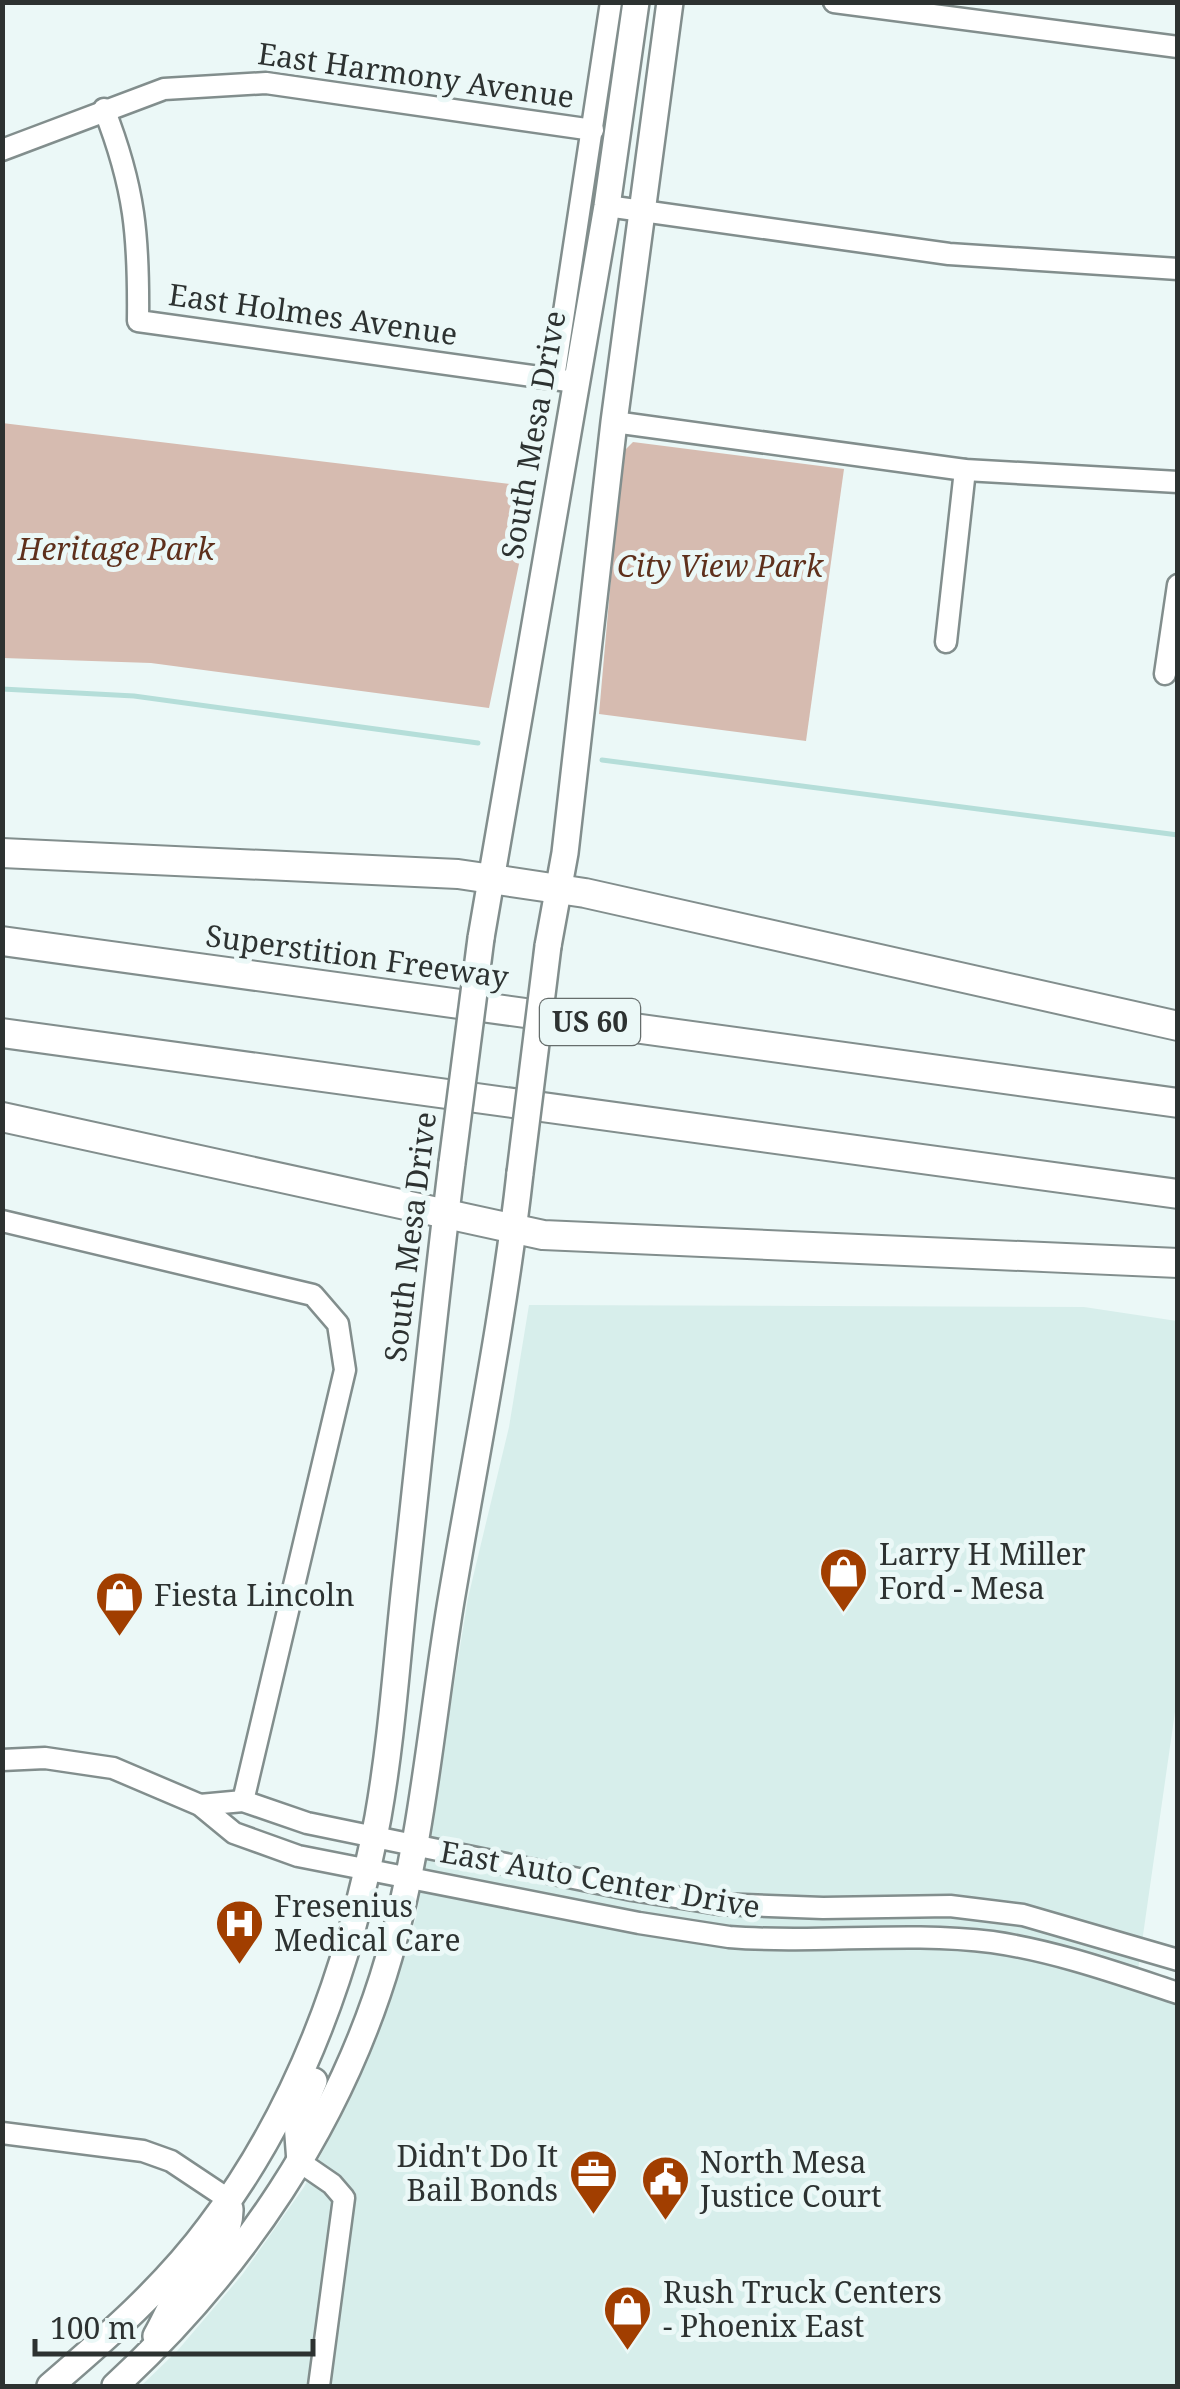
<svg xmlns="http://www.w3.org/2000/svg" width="1180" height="2389" font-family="'Noto Serif',serif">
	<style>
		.built { fill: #d7eeeb }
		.green { fill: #d6bbb0 }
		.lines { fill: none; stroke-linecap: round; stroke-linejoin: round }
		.stream { stroke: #b5ded9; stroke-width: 5 }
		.minor-casing { stroke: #828e8d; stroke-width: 25 }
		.major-casing { stroke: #828e8d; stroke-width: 30 }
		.highway-casing { stroke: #828e8d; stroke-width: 32 }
		.minor { stroke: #fff; stroke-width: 20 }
		.major { stroke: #fff; stroke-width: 25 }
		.highway { stroke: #fff; stroke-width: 28 }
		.major-bridge-casing { stroke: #828e8d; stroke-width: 30; stroke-linecap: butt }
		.major-bridge { stroke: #fff; stroke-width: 25 }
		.labels { text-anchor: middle; stroke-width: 10; stroke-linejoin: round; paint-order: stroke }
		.shield { fill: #ebf8f7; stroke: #666d6c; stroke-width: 2.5 }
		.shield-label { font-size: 28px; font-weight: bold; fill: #2d3231 }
		.street-label { font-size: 30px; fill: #2d3231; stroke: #ebf8f7 }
		.park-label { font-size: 30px; font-style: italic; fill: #5e301c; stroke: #ebf8f7 }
		.poi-label { font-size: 30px; fill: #2d3231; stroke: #ebf8f7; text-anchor: start }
	</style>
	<rect width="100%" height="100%" fill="#ebf8f7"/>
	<!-- built -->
	<path class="built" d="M 529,1305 L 1084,1307 L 1177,1321 L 1178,1691 L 1135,1991 L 1177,2005 L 1177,2386 L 141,2386 L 178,2350 L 242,2275 L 304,2187 L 351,2097 L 382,2020 L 416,1918 L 468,1598 L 509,1427 Z"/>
	<!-- green -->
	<g class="green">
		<path d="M 2,423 L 535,487 L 489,708 L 151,663 L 3,658 Z"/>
		<path d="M 633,442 L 844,469 L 806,741 L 599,714 L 622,453 Z"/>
	</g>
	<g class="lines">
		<!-- stream -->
		<g class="stream">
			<path d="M 2,689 L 134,696 L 478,743"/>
			<path d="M 602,760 L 1178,835"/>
		</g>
		<defs>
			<g id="minor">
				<path d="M 834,2 L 1178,47"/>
				<path d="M 104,109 C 135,188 139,237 138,321 L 575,382"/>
				<path d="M 2,150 L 164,89 L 266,83 L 593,130"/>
				<path d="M 607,206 L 949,254 L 1178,269"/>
				<path d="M 554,378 L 611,2"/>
				<path d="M 614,422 L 965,470 L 1178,482"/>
				<path d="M 946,642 L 965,470"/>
				<path d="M 1165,674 L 1178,585"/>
				<path d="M 2,1221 L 313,1295 L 338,1324 L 345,1370 L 243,1801"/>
				<path d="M 2,1760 L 45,1758 L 113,1768 L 200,1805 L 234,1833 L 298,1856 L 639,1923 L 729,1937 C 816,1944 905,1931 992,1942 C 1055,1951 1117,1973 1178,1993"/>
				<path d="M 200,1805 L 243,1801 L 307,1823 L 632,1890 L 719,1904 L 823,1908 L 950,1906 L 1023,1915 L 1178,1960"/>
				<path d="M 2,2133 L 143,2151 L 171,2161 L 228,2199"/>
				<path d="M 300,2162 L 332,2184 L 344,2198 L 319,2386"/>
			</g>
			<g id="major">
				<path d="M 481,938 L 607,206 L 636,2"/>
				<path d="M 548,946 L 565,853 L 614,422 L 670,2"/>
				<path d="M 300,2162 L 297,2122 L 314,2081"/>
				<path d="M 156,2336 C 164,2322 170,2307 178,2294 C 197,2266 231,2244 230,2209"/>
				<path d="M 50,2386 C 107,2337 165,2287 210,2226 C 300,2107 351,1963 378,1817 C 392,1738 397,1656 406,1576 C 421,1439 435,1301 452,1163"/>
				<path d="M 115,2386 C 241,2270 341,2123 389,1957 C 422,1843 431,1724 450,1607 C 474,1463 504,1318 520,1173"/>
			</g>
			<g id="highway">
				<path d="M 2,853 L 458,874 L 585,893 L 1178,1026"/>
				<path d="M 2,941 L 1178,1103"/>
				<path d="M 2,1033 L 1178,1194"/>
				<path d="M 2,1117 L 543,1235 L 1178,1263"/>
			</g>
		</defs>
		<!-- minor casing -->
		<use href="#minor" class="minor-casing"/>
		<!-- major casing -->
		<use href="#major" class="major-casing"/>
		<!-- highway casing -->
		<use href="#highway" class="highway-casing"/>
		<!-- minor -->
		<use href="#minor" class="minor"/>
		<!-- major -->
		<use href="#major" class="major"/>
		<!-- highway -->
		<use href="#highway" class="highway"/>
		<defs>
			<g id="major-bridge">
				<path d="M 452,1163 L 481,938"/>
				<path d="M 520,1173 L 548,946"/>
			</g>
		</defs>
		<!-- major-bridge casing -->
		<use href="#major-bridge" class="major-bridge-casing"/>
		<!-- major-bridge -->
		<use href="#major-bridge" class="major-bridge"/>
	</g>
	<!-- icons -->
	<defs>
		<symbol id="shop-pin" viewBox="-11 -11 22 30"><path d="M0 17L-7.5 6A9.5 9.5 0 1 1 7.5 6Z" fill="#a13e00" stroke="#ebf8f7"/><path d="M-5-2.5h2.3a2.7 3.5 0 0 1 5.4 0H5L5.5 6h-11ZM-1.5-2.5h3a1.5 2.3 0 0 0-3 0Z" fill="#fff"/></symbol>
		<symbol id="hospital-pin" viewBox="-11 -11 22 30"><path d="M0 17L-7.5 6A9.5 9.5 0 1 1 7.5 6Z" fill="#a13e00" stroke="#ebf8f7"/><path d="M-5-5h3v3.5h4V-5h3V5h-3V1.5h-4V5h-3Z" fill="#fff"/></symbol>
		<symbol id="office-pin" viewBox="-11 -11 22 30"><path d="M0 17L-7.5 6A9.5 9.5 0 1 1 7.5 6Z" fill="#a13e00" stroke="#ebf8f7"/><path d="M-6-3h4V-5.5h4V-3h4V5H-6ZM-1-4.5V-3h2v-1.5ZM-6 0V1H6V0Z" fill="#fff"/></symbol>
		<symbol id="civic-pin" viewBox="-11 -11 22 30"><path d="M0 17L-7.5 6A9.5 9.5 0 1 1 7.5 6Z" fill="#a13e00" stroke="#ebf8f7"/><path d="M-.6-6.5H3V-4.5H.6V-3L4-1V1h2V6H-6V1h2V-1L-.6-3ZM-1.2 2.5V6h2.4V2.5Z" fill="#fff"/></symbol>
	</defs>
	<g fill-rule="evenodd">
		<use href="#shop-pin" x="816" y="1544" width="55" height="75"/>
		<use href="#shop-pin" x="92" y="1568" width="55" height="75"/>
		<use href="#hospital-pin" x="212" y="1896" width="55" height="75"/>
		<use href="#office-pin" x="566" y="2146" width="55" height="75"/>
		<use href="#civic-pin" x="638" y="2152" width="55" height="75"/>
		<use href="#shop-pin" x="600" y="2282" width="55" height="75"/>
	</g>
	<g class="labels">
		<!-- shield labels -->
		<rect class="shield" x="540" y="999" width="100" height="46" rx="8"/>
		<g class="shield-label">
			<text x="590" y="1032">US 60</text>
		</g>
		<!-- street labels -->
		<g class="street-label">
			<text transform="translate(416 76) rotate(8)" y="10">East Harmony Avenue</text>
			<text transform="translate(313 315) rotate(8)" y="10">East Holmes Avenue</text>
			<text transform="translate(534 435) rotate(-80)" y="10">South Mesa Drive</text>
			<text transform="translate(357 957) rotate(8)" y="10">Superstition Freeway</text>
			<text transform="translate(411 1237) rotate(-83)" y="10">South Mesa Drive</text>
			<text transform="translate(600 1880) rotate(10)" y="10">East Auto Center Drive</text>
		</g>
		<!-- park labels -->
		<g class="park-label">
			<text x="116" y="560">Heritage Park</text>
			<text x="720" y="577">City View Park</text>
		</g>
		<!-- poi labels -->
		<g class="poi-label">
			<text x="879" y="1565">Larry H Miller<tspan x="879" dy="34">Ford - Mesa</tspan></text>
			<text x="154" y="1606">Fiesta Lincoln</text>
			<text x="274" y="1917">Fresenius<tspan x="274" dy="34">Medical Care</tspan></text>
			<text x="558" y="2167" text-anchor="end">Didn't Do It<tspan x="558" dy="34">Bail Bonds</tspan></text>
			<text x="700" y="2173">North Mesa<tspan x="700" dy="34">Justice Court</tspan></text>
			<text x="663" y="2303">Rush Truck Centers<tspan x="663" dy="34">- Phoenix East</tspan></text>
		</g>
	</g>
	<!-- border -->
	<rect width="1180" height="2389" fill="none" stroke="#2d3231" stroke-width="10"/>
	<!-- scale -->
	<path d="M35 2339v15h278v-15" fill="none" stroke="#2d3231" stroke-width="5"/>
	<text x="50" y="2339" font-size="30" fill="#2d3231" stroke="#ebf8f7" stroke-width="8" paint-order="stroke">100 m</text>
</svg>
